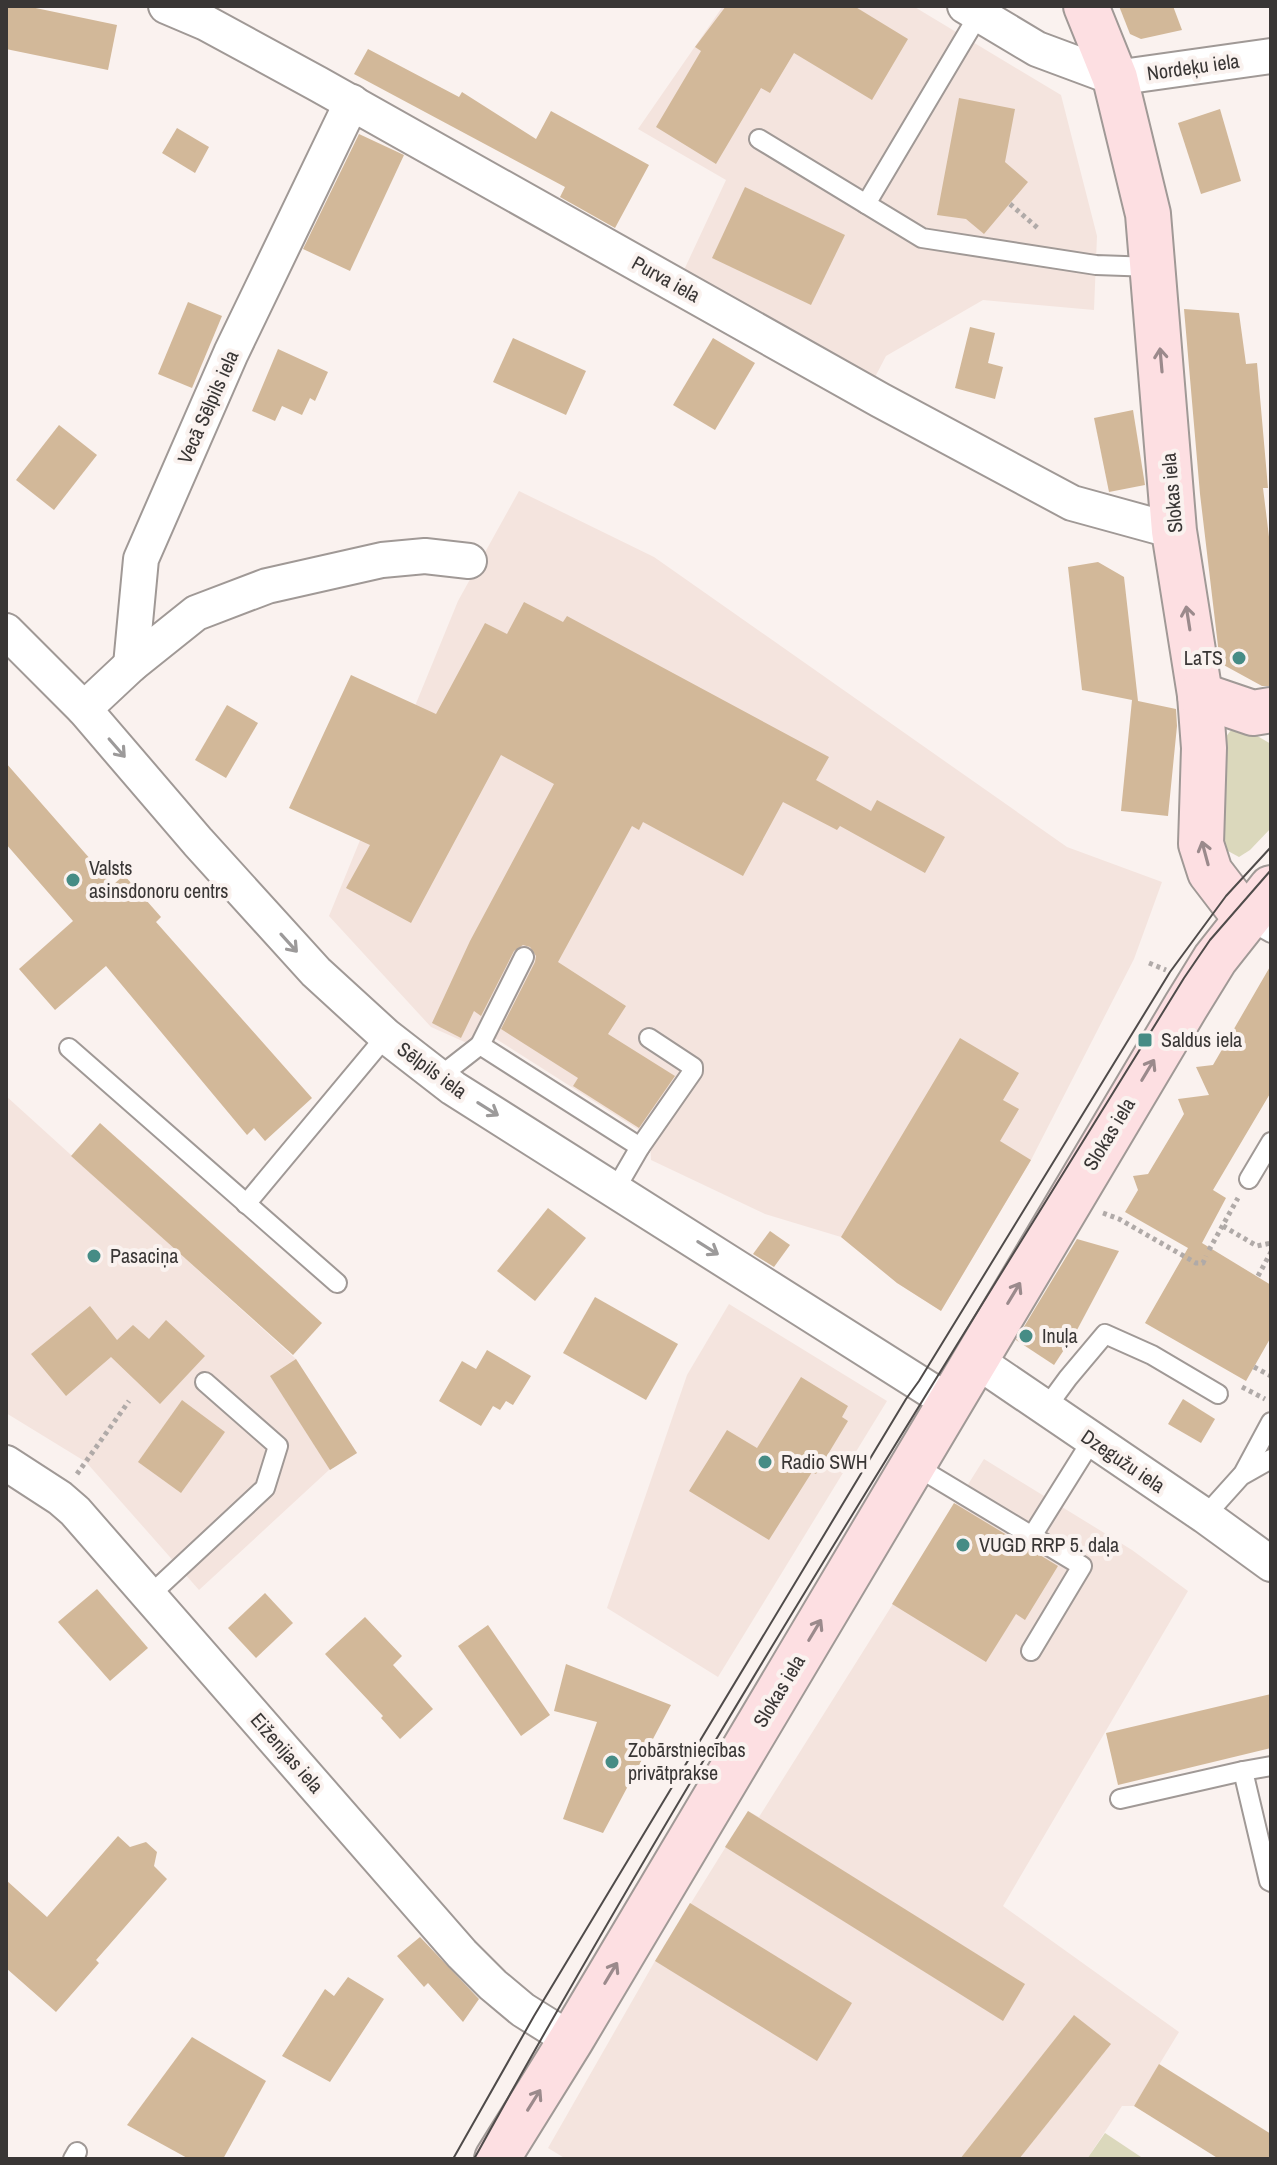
<svg xmlns="http://www.w3.org/2000/svg" width="1277" height="2165" font-family="'Archivo Narrow',sans-serif">
	<style>
		.built { fill: #f4e4de }
		.green { fill: #dbd8bc }
		.building { fill: #d2b899 }
		.lines { fill: none; stroke-linecap: round; stroke-linejoin: round }
		.lane-casing { stroke: #a09996; stroke-width: 22 }
		.street-casing { stroke: #a09996; stroke-width: 38 }
		.secondary-casing { stroke: #a09996; stroke-width: 48 }
		.path { stroke: #b0aaa8; stroke-width: 5; stroke-dasharray: 4 4; stroke-linecap: butt }
		.lane { stroke: #fff; stroke-width: 18 }
		.street { stroke: #fff; stroke-width: 34 }
		.secondary { stroke: #fddfe2; stroke-width: 44 }
		.tram { stroke: #4f4b4a; stroke-width: 2 }
		.oneway { stroke: #9b8a8c }
		.oneway2 { stroke: #9c9a9a }
		.poi-dot { fill: #468c85; stroke: #faf2ef; stroke-width: 3 }
		.labels { text-anchor: middle; stroke-width: 8; stroke-linejoin: round; paint-order: stroke }
		.street-label { font-size: 20px; fill: #393635; stroke: #faf2ef }
		.poi-label { font-size: 20px; fill: #393635; stroke: #faf2ef; text-anchor: start }
	</style>
	<rect width="100%" height="100%" fill="#faf2ef"/>
	<!-- built -->
	<g class="built">
		<path d="M 723,6 L 913,6 L 1061,95 L 1097,236 L 1094,310 L 983,300 L 886,356 L 874,379 L 684,270 L 726,180 L 638,129 Z"/>
		<path d="M 519,491 L 654,557 L 1067,847 L 1162,882 L 1134,959 L 1031,1160 L 941,1311 L 897,1283 L 841,1237 L 765,1214 L 651,1160 L 650,1137 L 493,1037 L 467,1043 L 431,1027 L 329,916 L 458,601 Z"/>
		<path d="M 6,1096 L 296,1359 L 357,1453 L 329,1470 L 199,1590 L 86,1462 L 6,1413 Z"/>
		<path d="M 729,1304 L 887,1401 L 718,1677 L 607,1608 L 687,1375 Z"/>
		<path d="M 984,1459 L 1132,1550 L 1188,1591 L 1003,1906 L 1179,2032 L 1134,2106 L 1122,2106 L 1087,2159 L 566,2159 L 548,2148 L 655,1961 L 748,1811 L 759,1817 Z"/>
	</g>
	<!-- green -->
	<g class="green">
		<path d="M 1232,729 L 1247,730 L 1271,744 L 1271,828 L 1250,850 L 1239,857 L 1228,851 L 1224,845 L 1221,743 Z"/>
		<path d="M 1105,2133 L 1144,2159 L 1087,2159 Z"/>
	</g>
	<!-- building -->
	<g class="building">
		<path d="M 6,6 L 26,6 L 117,25 L 108,70 L 6,49 Z"/>
		<path d="M 726,6 L 854,6 L 908,39 L 872,100 L 794,53 L 770,93 L 761,88 L 716,164 L 656,127 L 701,51 L 695,47 Z"/>
		<path d="M 1119,6 L 1173,6 L 1182,30 L 1141,39 L 1130,34 Z"/>
		<path d="M 368,49 L 459,97 L 462,92 L 536,139 L 551,111 L 649,165 L 615,228 L 560,197 L 565,187 L 354,74 Z"/>
		<path d="M 959,98 L 1015,109 L 1005,162 L 1028,182 L 984,234 L 966,219 L 937,215 Z"/>
		<path d="M 1220,109 L 1241,181 L 1201,194 L 1178,123 Z"/>
		<path d="M 177,128 L 209,147 L 195,173 L 162,153 Z"/>
		<path d="M 359,134 L 404,155 L 350,271 L 303,249 Z"/>
		<path d="M 745,187 L 845,235 L 811,305 L 712,258 Z"/>
		<path d="M 188,302 L 222,316 L 192,388 L 158,374 Z"/>
		<path d="M 1184,309 L 1239,313 L 1246,364 L 1257,363 L 1268,488 L 1263,488 L 1271,553 L 1271,686 L 1262,686 L 1220,663 L 1200,494 Z"/>
		<path d="M 970,327 L 995,333 L 988,363 L 1003,367 L 995,399 L 955,388 Z"/>
		<path d="M 513,338 L 586,371 L 566,415 L 493,382 Z"/>
		<path d="M 713,338 L 755,363 L 715,430 L 673,405 Z"/>
		<path d="M 278,349 L 328,372 L 315,401 L 310,398 L 302,415 L 282,406 L 275,421 L 252,411 Z"/>
		<path d="M 1133,410 L 1145,485 L 1109,492 L 1094,418 Z"/>
		<path d="M 59,425 L 97,455 L 54,510 L 16,480 Z"/>
		<path d="M 1098,562 L 1124,577 L 1138,701 L 1176,709 L 1177,726 L 1168,816 L 1121,811 L 1132,700 L 1082,690 L 1068,567 Z"/>
		<path d="M 524,602 L 563,622 L 567,616 L 829,757 L 816,780 L 871,811 L 877,800 L 945,837 L 925,873 L 840,826 L 837,830 L 783,802 L 743,876 L 643,822 L 639,830 L 632,826 L 558,962 L 626,1006 L 608,1034 L 675,1076 L 639,1128 L 573,1086 L 578,1078 L 501,1029 L 535,962 L 536,956 L 530,947 L 523,945 L 514,951 L 481,1016 L 474,1011 L 461,1038 L 432,1023 L 470,941 L 554,784 L 501,755 L 411,923 L 346,888 L 370,845 L 289,808 L 351,675 L 436,714 L 485,623 L 507,634 Z"/>
		<path d="M 227,705 L 258,723 L 226,778 L 195,760 Z"/>
		<path d="M 6,763 L 113,885 L 124,875 L 161,917 L 156,922 L 312,1098 L 265,1141 L 254,1128 L 247,1135 L 106,966 L 55,1010 L 19,969 L 73,921 L 6,844 Z"/>
		<path d="M 1271,965 L 1271,1092 L 1213,1190 L 1226,1198 L 1202,1243 L 1271,1285 L 1271,1337 L 1246,1381 L 1145,1323 L 1188,1248 L 1125,1212 L 1138,1190 L 1133,1176 L 1148,1174 L 1184,1114 L 1178,1099 L 1209,1095 L 1196,1067 L 1213,1065 Z"/>
		<path d="M 960,1038 L 1019,1073 L 1003,1100 L 1019,1109 L 1000,1141 L 1031,1160 L 941,1311 L 897,1283 L 841,1237 Z"/>
		<path d="M 100,1123 L 322,1323 L 293,1355 L 71,1156 Z"/>
		<path d="M 548,1208 L 586,1238 L 535,1301 L 497,1271 Z"/>
		<path d="M 770,1231 L 790,1245 L 774,1267 L 753,1254 Z"/>
		<path d="M 1077,1239 L 1119,1251 L 1077,1330 L 1054,1365 L 1016,1340 Z"/>
		<path d="M 595,1297 L 678,1344 L 646,1400 L 563,1353 Z"/>
		<path d="M 90,1306 L 117,1340 L 133,1325 L 149,1339 L 166,1320 L 205,1356 L 160,1404 L 111,1357 L 66,1396 L 31,1354 Z"/>
		<path d="M 487,1350 L 531,1376 L 513,1405 L 506,1401 L 500,1410 L 493,1406 L 481,1426 L 439,1401 L 462,1361 L 476,1369 Z"/>
		<path d="M 296,1359 L 357,1453 L 330,1470 L 270,1376 Z"/>
		<path d="M 801,1377 L 848,1406 L 842,1417 L 848,1421 L 816,1474 L 812,1472 L 769,1540 L 689,1491 L 727,1430 L 757,1448 Z"/>
		<path d="M 1183,1399 L 1215,1419 L 1201,1443 L 1168,1424 Z"/>
		<path d="M 182,1400 L 225,1432 L 181,1493 L 138,1462 Z"/>
		<path d="M 954,1503 L 1058,1566 L 1025,1620 L 1016,1614 L 986,1662 L 892,1604 Z"/>
		<path d="M 97,1589 L 148,1648 L 110,1681 L 58,1622 Z"/>
		<path d="M 265,1593 L 293,1623 L 256,1658 L 228,1628 Z"/>
		<path d="M 365,1617 L 402,1656 L 393,1665 L 433,1709 L 400,1739 L 381,1718 L 383,1716 L 325,1654 Z"/>
		<path d="M 488,1625 L 550,1715 L 521,1736 L 458,1646 Z"/>
		<path d="M 566,1664 L 671,1705 L 603,1833 L 563,1819 L 597,1722 L 554,1711 Z"/>
		<path d="M 1271,1694 L 1271,1748 L 1118,1785 L 1106,1733 Z"/>
		<path d="M 748,1811 L 1025,1984 L 1003,2021 L 725,1847 Z"/>
		<path d="M 118,1836 L 130,1847 L 146,1842 L 157,1852 L 154,1866 L 167,1879 L 96,1960 L 99,1963 L 56,2012 L 6,1968 L 6,1880 L 47,1917 Z"/>
		<path d="M 690,1903 L 852,2003 L 817,2061 L 655,1961 Z"/>
		<path d="M 420,1937 L 479,1999 L 463,2022 L 428,1983 L 424,1987 L 397,1956 Z"/>
		<path d="M 348,1977 L 384,1999 L 330,2082 L 282,2056 L 325,1989 L 334,1996 Z"/>
		<path d="M 1074,2015 L 1111,2044 L 1019,2159 L 960,2159 Z"/>
		<path d="M 192,2037 L 266,2081 L 223,2159 L 189,2159 L 127,2125 Z"/>
		<path d="M 1159,2064 L 1271,2134 L 1271,2159 L 1219,2159 L 1134,2106 Z"/>
	</g>
	<g class="lines">
		<defs>
			<g id="lane">
				<path d="M 759,139 L 922,238 L 1096,265 L 1153,267"/>
				<path d="M 866,204 L 979,14"/>
				<path d="M 1246,919 L 1271,933"/>
				<path d="M 480,1045 L 524,957"/>
				<path d="M 69,1048 L 337,1283"/>
				<path d="M 439,1077 L 480,1045 L 640,1147 L 615,1190"/>
				<path d="M 640,1147 L 693,1071 L 693,1067 L 649,1038"/>
				<path d="M 1249,1179 L 1271,1142"/>
				<path d="M 246,1204 L 386,1036"/>
				<path d="M 1046,1408 L 1068,1378 L 1105,1334 L 1152,1355 L 1218,1394"/>
				<path d="M 914,1465 L 1082,1566 L 1031,1651"/>
				<path d="M 1243,1474 L 1271,1422"/>
				<path d="M 1205,1516 L 1241,1476 L 1271,1459"/>
				<path d="M 1032,1536 L 1092,1440"/>
				<path d="M 150,1595 L 265,1488 L 278,1446 L 205,1382"/>
				<path d="M 1271,1766 L 1243,1771 L 1269,1881 L 1271,1882"/>
				<path d="M 1120,1799 L 1243,1771"/>
				<path d="M 73,2159 L 77,2152"/>
			</g>
			<g id="street">
				<path d="M 166,6 L 206,23 L 318,84 L 880,400 L 1072,503 L 1174,531"/>
				<path d="M 965,6 L 1037,49 L 1115,78 L 1271,56"/>
				<path d="M 6,631 L 84,709 L 198,842 L 316,972 L 386,1036 L 453,1088 L 949,1402"/>
				<path d="M 131,665 L 141,559 L 231,353 L 352,102"/>
				<path d="M 84,709 L 131,665 L 196,613 L 267,586 L 382,560 L 425,556 L 469,561"/>
				<path d="M 974,1359 L 1205,1516 L 1271,1564"/>
				<path d="M 6,1463 L 60,1498 L 75,1511 L 462,1954 L 493,1985 L 523,2010 L 571,2040"/>
			</g>
			<g id="secondary">
				<path d="M 1086,6 L 1115,78 L 1148,214 L 1174,531 L 1200,695 L 1204,748 L 1201,844 L 1210,872 L 1246,919"/>
				<path d="M 1200,695 L 1253,713 L 1271,710"/>
				<path d="M 497,2159 L 571,2040 L 1186,1006 L 1215,959 L 1271,888"/>
			</g>
		</defs>
		<!-- lane casing -->
		<use href="#lane" class="lane-casing"/>
		<!-- street casing -->
		<use href="#street" class="street-casing"/>
		<!-- secondary casing -->
		<use href="#secondary" class="secondary-casing"/>
		<!-- path -->
		<g class="path">
			<path d="M 1010,204 L 1040,230"/>
			<path d="M 1149,963 L 1166,970"/>
			<path d="M 1103,1213 L 1119,1219 L 1196,1263 L 1203,1263 L 1206,1256"/>
			<path d="M 1223,1226 L 1257,1246 L 1271,1243"/>
			<path d="M 1209,1250 L 1238,1198"/>
			<path d="M 1258,1276 L 1271,1252"/>
			<path d="M 1254,1367 L 1271,1376"/>
			<path d="M 1242,1387 L 1265,1399"/>
			<path d="M 77,1474 L 129,1401"/>
		</g>
		<!-- lane -->
		<use href="#lane" class="lane"/>
		<!-- street -->
		<use href="#street" class="street"/>
		<!-- secondary -->
		<use href="#secondary" class="secondary"/>
		<!-- tram -->
		<g class="tram">
			<path d="M 453,2159 L 534,2016 L 906,1399 L 919,1381 L 1170,972 L 1226,896 L 1271,847"/>
			<path d="M 474,2159 C 696,1757 943,1369 1184,978 L 1210,940 L 1271,870"/>
		</g>
	</g>
	<!-- one-way arrows -->
	<defs><path id="oneway-shaft" d="M-6 0H5M1.5-3L5.5 0L1.5 3" fill="none" stroke-width="1.6" stroke-linecap="round" stroke-linejoin="round" transform="scale(2)"/></defs>
	<g class="oneway">
		<use href="#oneway-shaft" transform="translate(1161 360) rotate(-95)"/>
		<use href="#oneway-shaft" transform="translate(1188 618) rotate(-99)"/>
		<use href="#oneway-shaft" transform="translate(1205 853) rotate(-105)"/>
		<use href="#oneway-shaft" transform="translate(1148 1070) rotate(-59)"/>
		<use href="#oneway-shaft" transform="translate(1014 1293) rotate(-59)"/>
		<use href="#oneway-shaft" transform="translate(815 1630) rotate(-59)"/>
		<use href="#oneway-shaft" transform="translate(611 1973) rotate(-59)"/>
		<use href="#oneway-shaft" transform="translate(534 2100) rotate(-58)"/>
	</g>
	<g class="oneway2">
		<use href="#oneway-shaft" transform="translate(117 748) rotate(49)"/>
		<use href="#oneway-shaft" transform="translate(289 943) rotate(48)"/>
		<use href="#oneway-shaft" transform="translate(488 1109) rotate(32)"/>
		<use href="#oneway-shaft" transform="translate(708 1248) rotate(32)"/>
	</g>
	<!-- markers -->
	<g class="poi-dot">
		<circle cx="1239" cy="658" r="8"/>
		<circle cx="73" cy="880" r="8"/>
		<rect x="1137" y="1032" width="16" height="16" rx="4"/>
		<circle cx="94" cy="1256" r="8"/>
		<circle cx="1026" cy="1336" r="8"/>
		<circle cx="765" cy="1462" r="8"/>
		<circle cx="963" cy="1545" r="8"/>
		<circle cx="612" cy="1762" r="8"/>
	</g>
	<g class="labels">
		<!-- street labels -->
		<g class="street-label">
			<text transform="translate(1193 67) rotate(-8)" y="7">Nordeķu iela</text>
			<text transform="translate(666 279) rotate(29)" y="7">Purva iela</text>
			<text transform="translate(208 407) rotate(-66)" y="7">Vecā Sēlpils iela</text>
			<text transform="translate(1172 493) rotate(-95)" y="7">Slokas iela</text>
			<text transform="translate(432 1070) rotate(36)" y="7">Sēlpils iela</text>
			<text transform="translate(1109 1134) rotate(-59)" y="7">Slokas iela</text>
			<text transform="translate(1123 1461) rotate(34)" y="7">Dzegužu iela</text>
			<text transform="translate(779 1691) rotate(-59)" y="7">Slokas iela</text>
			<text transform="translate(287 1753) rotate(49)" y="7">Eiženijas iela</text>
		</g>
		<!-- poi labels -->
		<g class="poi-label">
			<text x="1223" y="665" text-anchor="end">LaTS</text>
			<text x="89" y="875">Valsts<tspan x="89" dy="23">asinsdonoru centrs</tspan></text>
			<text x="1161" y="1047">Saldus iela</text>
			<text x="110" y="1263">Pasaciņa</text>
			<text x="1042" y="1343">Inuļa</text>
			<text x="781" y="1469">Radio SWH</text>
			<text x="979" y="1552">VUGD RRP 5. daļa</text>
			<text x="628" y="1757">Zobārstniecības<tspan x="628" dy="23">privātprakse</tspan></text>
		</g>
	</g>
	<!-- border -->
	<rect width="1277" height="2165" fill="none" stroke="#393635" stroke-width="16"/>
</svg>
